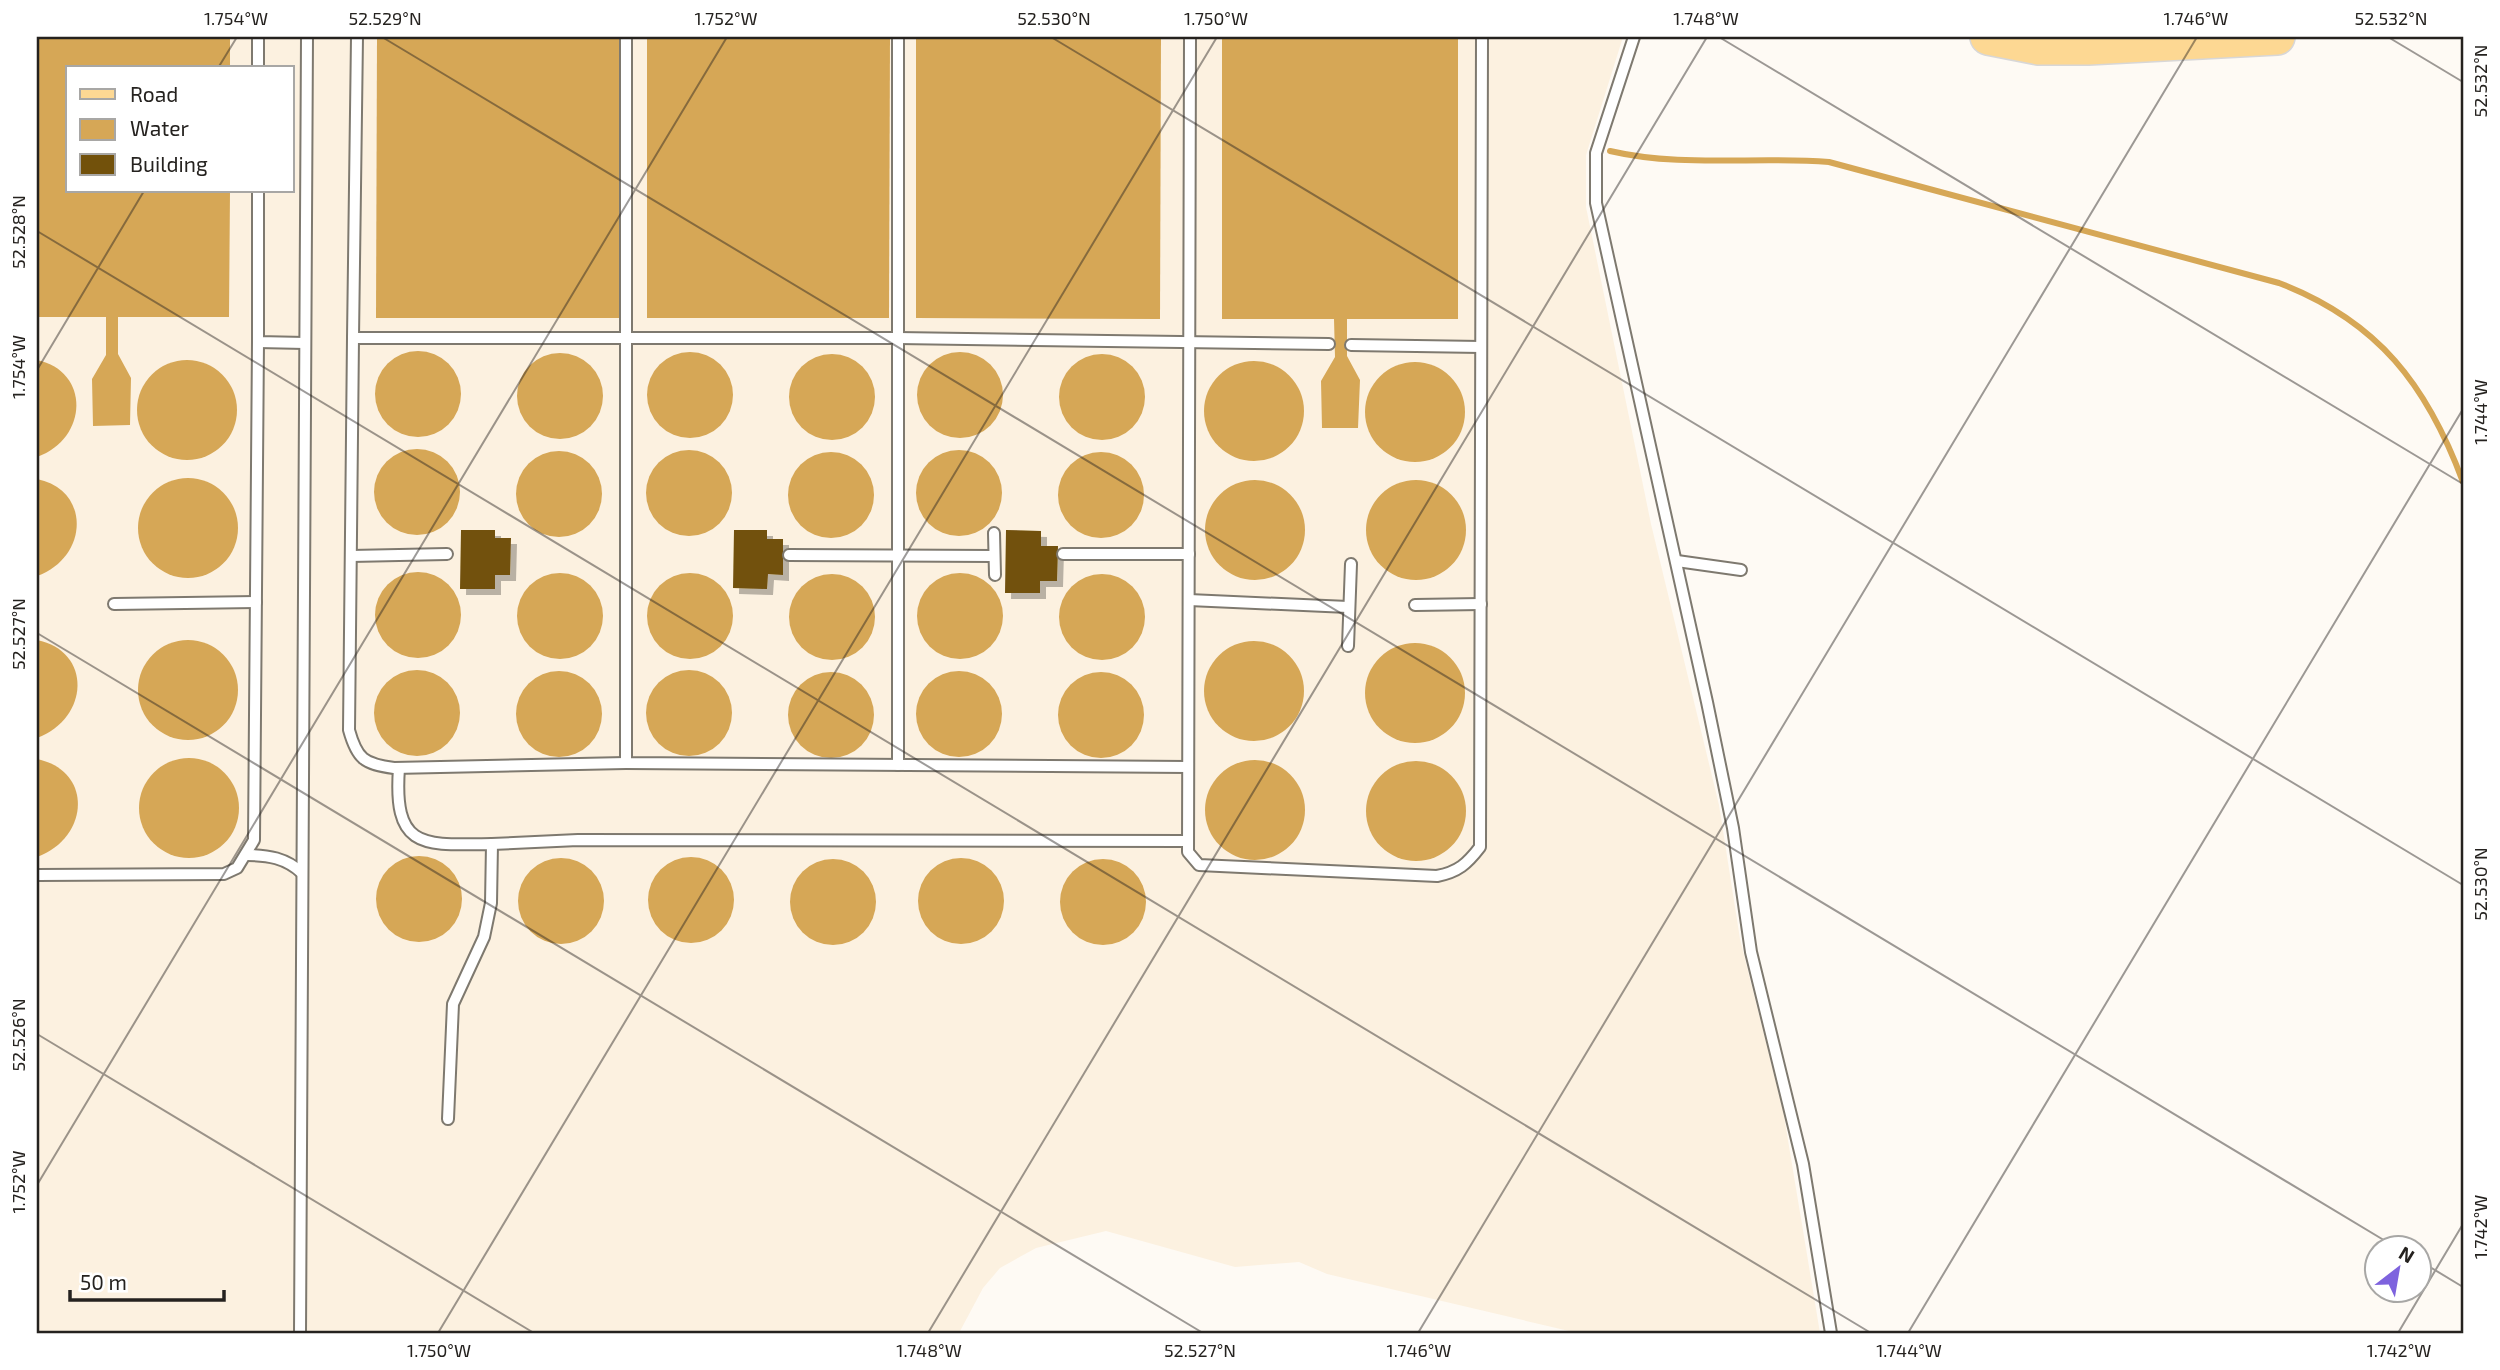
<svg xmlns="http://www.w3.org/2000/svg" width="2500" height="1370" font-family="'Exo 2',sans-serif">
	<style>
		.built { fill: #fcf1e0; fill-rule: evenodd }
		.water { fill: #d6a756 }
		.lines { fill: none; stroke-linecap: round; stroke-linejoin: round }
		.stream { stroke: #d6a756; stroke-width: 6 }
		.building { fill: #72510b; filter: url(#shadow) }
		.service-casing { stroke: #7e796f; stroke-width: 14 }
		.primary-casing { stroke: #d8d7d7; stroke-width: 38 }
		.service { stroke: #fff; stroke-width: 10 }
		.primary { stroke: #fdd893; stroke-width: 35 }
		.ticks { fill: none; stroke: #25221f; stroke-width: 2; stroke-opacity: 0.45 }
		.neatline { fill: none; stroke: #25221f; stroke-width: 2.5 }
		.ticks-label { font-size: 18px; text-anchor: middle; fill: #25221f }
	</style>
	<defs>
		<filter id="shadow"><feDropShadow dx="6" dy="6" stdDeviation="0" flood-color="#0004"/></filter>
	</defs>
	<rect width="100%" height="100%" fill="#fefaf4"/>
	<!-- built -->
	<path class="built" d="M 37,37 L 1623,37 L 1586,155 L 1586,207 L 1651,524 L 1719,805 L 1740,939 L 1783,1110 L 1820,1333 L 1569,1331 L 1327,1274 L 1299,1262 L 1235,1267 L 1106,1231 L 1036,1248 L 1000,1268 L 983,1288 L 959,1333 L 37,1333 ZM 68,68 L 292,68 L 292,191 L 68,191 Z"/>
	<!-- water -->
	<g class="water">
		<path d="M 37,37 L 230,37 L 230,68 L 68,68 L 68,191 L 230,191 L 229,317 L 118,317 L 118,354 L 131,378 L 130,425 L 93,426 L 92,379 L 106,355 L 106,317 L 37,317 Z"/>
		<path d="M 377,37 L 619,37 L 619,318 L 376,318 Z"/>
		<path d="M 647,37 L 890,37 L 889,318 L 647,318 Z"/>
		<path d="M 916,37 L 1161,37 L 1160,319 L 916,318 Z"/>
		<path d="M 1222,37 L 1458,37 L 1458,319 L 1347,319 L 1347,356 L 1360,380 L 1358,428 L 1322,428 L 1321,381 L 1335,357 L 1334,319 L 1222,319 Z"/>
		<circle cx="418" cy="394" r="43"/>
		<circle cx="690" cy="395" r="43"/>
		<circle cx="960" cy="395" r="43"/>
		<circle cx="560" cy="396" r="43"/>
		<circle cx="1102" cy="397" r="43"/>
		<circle cx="832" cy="397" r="43"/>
		<path d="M 37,360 C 90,371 89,438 37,457 Z"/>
		<circle cx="187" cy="410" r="50"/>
		<circle cx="1254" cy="411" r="50"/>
		<circle cx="1415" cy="412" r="50"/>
		<circle cx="417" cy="492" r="43"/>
		<circle cx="959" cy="493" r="43"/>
		<circle cx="689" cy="493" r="43"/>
		<circle cx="559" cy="494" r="43"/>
		<circle cx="1101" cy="495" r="43"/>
		<circle cx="831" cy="495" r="43"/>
		<circle cx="188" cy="528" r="50"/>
		<path d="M 37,479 C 91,490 89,557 37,576 Z"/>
		<circle cx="1255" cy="530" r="50"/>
		<circle cx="1416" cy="530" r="50"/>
		<circle cx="418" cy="615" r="43"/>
		<circle cx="960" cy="616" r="43"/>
		<circle cx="690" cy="616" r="43"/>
		<circle cx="560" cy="616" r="43"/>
		<circle cx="832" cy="617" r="43"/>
		<circle cx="1102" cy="617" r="43"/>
		<path d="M 37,640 C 92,651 90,718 37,738 Z"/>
		<circle cx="188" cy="690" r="50"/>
		<circle cx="1254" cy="691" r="50"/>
		<circle cx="1415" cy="693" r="50"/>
		<circle cx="417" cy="713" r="43"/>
		<circle cx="689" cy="713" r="43"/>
		<circle cx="959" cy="714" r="43"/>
		<circle cx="559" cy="714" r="43"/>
		<circle cx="1101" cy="715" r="43"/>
		<circle cx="831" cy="715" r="43"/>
		<circle cx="189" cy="808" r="50"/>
		<path d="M 37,759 C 94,771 89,838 37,857 Z"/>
		<circle cx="1255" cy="810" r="50"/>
		<circle cx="1416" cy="811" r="50"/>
		<circle cx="419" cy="899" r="43"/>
		<circle cx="691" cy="900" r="43"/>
		<circle cx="561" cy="901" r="43"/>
		<circle cx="961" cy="901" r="43"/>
		<circle cx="1103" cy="902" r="43"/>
		<circle cx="833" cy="902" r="43"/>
	</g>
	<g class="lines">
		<!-- stream -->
		<path class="stream" d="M 1610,151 C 1683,168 1755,156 1829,162 L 2279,283 C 2378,321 2427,385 2463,482"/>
	</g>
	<!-- building -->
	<g class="building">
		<path d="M 461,530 L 495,530 L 495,538 L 511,538 L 510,575 L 495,575 L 495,589 L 460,589 Z"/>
		<path d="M 734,530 L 767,530 L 767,539 L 783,539 L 783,575 L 768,574 L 767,589 L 733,588 Z"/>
		<path d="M 1006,530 L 1041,531 L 1041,546 L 1058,546 L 1057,581 L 1040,581 L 1040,593 L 1005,593 Z"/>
	</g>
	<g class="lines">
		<defs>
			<g id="service">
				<path d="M 357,37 L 353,338 L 898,338 L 1329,344"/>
				<path d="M 626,37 L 626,763 L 1188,767"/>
				<path d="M 898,37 L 898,765"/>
				<path d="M 1190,37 L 1188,852 L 1199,865 L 1437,876 C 1458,872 1467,864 1480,847 L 1482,37"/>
				<path d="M 1634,37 L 1596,153 L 1596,203 L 1707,702 L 1733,828 L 1751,952 L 1803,1164 L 1831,1333"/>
				<path d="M 258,68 L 258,37"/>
				<path d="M 258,191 L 258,342 L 305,343"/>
				<path d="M 353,338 L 349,730 C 357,759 364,764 394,768 L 626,763"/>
				<path d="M 1351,345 L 1481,347"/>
				<path d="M 994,533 L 995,575"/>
				<path d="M 1063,554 L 1189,554"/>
				<path d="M 789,555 L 994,556"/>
				<path d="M 351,556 L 447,554"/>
				<path d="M 1677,561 L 1741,570"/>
				<path d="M 1189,600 L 1348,607"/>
				<path d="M 114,604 L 256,602"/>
				<path d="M 1415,605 L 1481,604"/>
				<path d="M 1348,646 L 1351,564"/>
				<path d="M 399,768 C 393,850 423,845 492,844 L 491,903 L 484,937 L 453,1004 L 448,1119"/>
				<path d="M 492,844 L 578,840 L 1188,841"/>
				<path d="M 247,855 C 268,855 286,858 302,873"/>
				<path d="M 37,875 L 224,874 L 237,868 L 254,840 L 258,342"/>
				<path d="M 300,1333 L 307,37"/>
			</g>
			<path id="primary" d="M 1988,37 L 2039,47 L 2088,47 L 2277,37"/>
		</defs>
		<!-- service casing -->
		<use href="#service" class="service-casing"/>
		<!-- primary casing -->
		<use href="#primary" class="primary-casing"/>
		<!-- service -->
		<use href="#service" class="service"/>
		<!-- primary -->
		<use href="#primary" class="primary"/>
	</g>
	<!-- ticks -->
	<path class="ticks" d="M 382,37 L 2397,1248M 1051,37 L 2463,885M 1719,37 L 2463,484M 2388,37 L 2463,82M 218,68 L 237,37M 37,231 L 1871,1333M 37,370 L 144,191M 37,633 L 1203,1333M 37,1034 L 534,1333M 37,1185 L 727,37M 2420,1261 L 2463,1287M 438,1333 L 1217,37M 928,1333 L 1707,37M 1418,1333 L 2197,37M 1908,1333 L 2463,409M 2398,1333 L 2463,1224"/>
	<!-- border -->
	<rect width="2500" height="1370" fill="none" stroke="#ffffff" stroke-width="77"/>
	<!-- legend -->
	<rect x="66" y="66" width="228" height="126" fill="#ffffff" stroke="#a8a7a5" stroke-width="2"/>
	<rect x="80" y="89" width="35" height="10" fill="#fdd893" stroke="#a8a7a5" stroke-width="2"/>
	<text x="130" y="102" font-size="21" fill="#25221f">Road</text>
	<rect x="80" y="119" width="35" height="21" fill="#d6a756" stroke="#a8a7a5" stroke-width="2"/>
	<text x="130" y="136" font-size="21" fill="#25221f">Water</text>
	<rect x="80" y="154" width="35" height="21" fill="#72510b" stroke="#a8a7a5" stroke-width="2"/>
	<text x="130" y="172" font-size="21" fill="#25221f">Building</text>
	<!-- north arrow -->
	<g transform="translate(2398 1269) rotate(31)"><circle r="33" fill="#ffffff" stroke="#a8a7a5" stroke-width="2"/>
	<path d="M0-5L12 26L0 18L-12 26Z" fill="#7e63de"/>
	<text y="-10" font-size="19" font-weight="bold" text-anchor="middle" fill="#25221f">N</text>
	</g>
	<!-- scale -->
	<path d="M70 1290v10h154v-10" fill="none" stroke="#25221f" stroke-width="3.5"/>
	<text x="80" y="1290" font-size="21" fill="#25221f" stroke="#ffffff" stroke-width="5" paint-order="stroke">50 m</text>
	<rect x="38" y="38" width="2424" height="1294" class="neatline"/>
	<g class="ticks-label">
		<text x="236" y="25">1.754°W</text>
		<text x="385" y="25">52.529°N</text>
		<text x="726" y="25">1.752°W</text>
		<text x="1054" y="25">52.530°N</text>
		<text x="1216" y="25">1.750°W</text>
		<text x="1706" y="25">1.748°W</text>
		<text x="2196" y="25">1.746°W</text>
		<text x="2391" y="25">52.532°N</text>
		<text transform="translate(2481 81) rotate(-90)" y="6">52.532°N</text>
		<text transform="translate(19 232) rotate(-90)" y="6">52.528°N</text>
		<text transform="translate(19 367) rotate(-90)" y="6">1.754°W</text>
		<text transform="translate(2481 412) rotate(-90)" y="6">1.744°W</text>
		<text transform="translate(19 634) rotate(-90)" y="6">52.527°N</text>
		<text transform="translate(2481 884) rotate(-90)" y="6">52.530°N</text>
		<text transform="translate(19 1035) rotate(-90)" y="6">52.526°N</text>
		<text transform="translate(19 1182) rotate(-90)" y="6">1.752°W</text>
		<text transform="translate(2481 1227) rotate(-90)" y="6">1.742°W</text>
		<text x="439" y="1357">1.750°W</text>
		<text x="929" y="1357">1.748°W</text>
		<text x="1200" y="1357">52.527°N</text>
		<text x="1419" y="1357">1.746°W</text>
		<text x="1909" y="1357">1.744°W</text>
		<text x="2399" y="1357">1.742°W</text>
	</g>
</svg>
